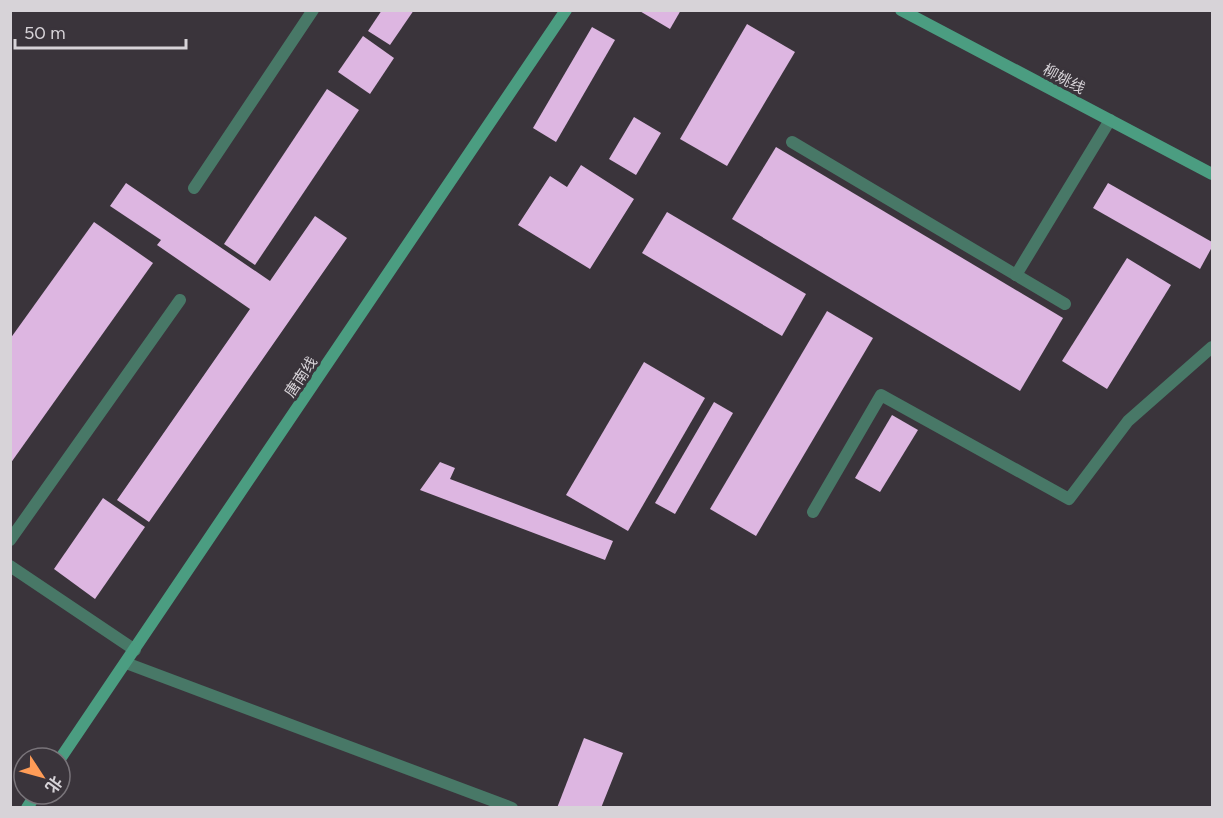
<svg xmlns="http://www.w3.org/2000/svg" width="1223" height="818" font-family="Figtree,'Noto Sans SC',sans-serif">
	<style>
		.building { fill: #ddb6e1 }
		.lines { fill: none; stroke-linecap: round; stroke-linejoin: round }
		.lane { stroke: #487867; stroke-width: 12 }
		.street { stroke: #487867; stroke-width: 12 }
		.secondary { stroke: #4b9d81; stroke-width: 12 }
		.labels { text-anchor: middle; stroke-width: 6; stroke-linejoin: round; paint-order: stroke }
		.street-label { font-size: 15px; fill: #d7d3d8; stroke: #3a343b }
	</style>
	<rect width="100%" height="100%" fill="#3a343b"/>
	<!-- building -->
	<g class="building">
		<path d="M 382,10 L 414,10 L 390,45 L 368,31 Z"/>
		<path d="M 638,10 L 681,10 L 670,29 Z"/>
		<path d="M 747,24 L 795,52 L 727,166 L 680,139 Z"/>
		<path d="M 592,27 L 615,40 L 556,142 L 533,128 Z"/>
		<path d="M 363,36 L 394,58 L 370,94 L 338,72 Z"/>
		<path d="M 327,89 L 359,110 L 255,265 L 224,244 Z"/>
		<path d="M 634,117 L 661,133 L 636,175 L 609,159 Z"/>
		<path d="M 776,147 L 1063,318 L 1020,391 L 732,219 Z"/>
		<path d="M 581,165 L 634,199 L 590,269 L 518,225 L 550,176 L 567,187 Z"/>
		<path d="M 126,183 L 270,281 L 315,216 L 347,238 L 149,522 L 117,500 L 250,309 L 157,245 L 161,240 L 110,206 Z"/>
		<path d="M 1108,183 L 1212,242 L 1212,247 L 1200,269 L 1093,208 Z"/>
		<path d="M 667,212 L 806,294 L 782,336 L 642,253 Z"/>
		<path d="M 94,222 L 153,263 L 10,464 L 10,339 Z"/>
		<path d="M 1127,258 L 1171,285 L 1107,389 L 1062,361 Z"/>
		<path d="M 827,311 L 873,338 L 756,536 L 710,509 Z"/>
		<path d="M 644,362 L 705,398 L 628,531 L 566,495 Z"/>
		<path d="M 714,402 L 733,413 L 675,514 L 655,503 Z"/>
		<path d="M 892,415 L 918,430 L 880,492 L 855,478 Z"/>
		<path d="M 440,462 L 455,468 L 450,479 L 613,541 L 605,560 L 420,490 Z"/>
		<path d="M 103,498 L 145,527 L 95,599 L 54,569 Z"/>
		<path d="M 584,738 L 623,753 L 601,808 L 557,808 Z"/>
	</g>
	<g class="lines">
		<!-- lane -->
		<g class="lane">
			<path d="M 792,142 L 1065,304"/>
			<path d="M 1016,275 L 1110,120"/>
			<path d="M 813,512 L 881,395 L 1069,499 L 1128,421 L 1212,347"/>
			<path d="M 10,540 L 180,300"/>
			<path d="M 10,566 L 135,650"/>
			<path d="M 126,663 L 512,808"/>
		</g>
		<!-- street -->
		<path class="street" d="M 194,188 L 313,10"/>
		<!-- secondary -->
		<g class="secondary">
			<path d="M 901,10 L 1212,174"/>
			<path d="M 60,759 L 566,10"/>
			<path d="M 27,808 L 36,794"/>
		</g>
	</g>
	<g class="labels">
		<!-- street labels -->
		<g class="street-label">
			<text transform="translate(1064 79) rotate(28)" y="5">柳姚线</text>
			<text transform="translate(301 377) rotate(-56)" y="5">唐南线</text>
		</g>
	</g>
	<!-- border -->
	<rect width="1223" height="818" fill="none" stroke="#d7d3d8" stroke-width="24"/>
	<!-- north arrow -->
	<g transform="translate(42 776) rotate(126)"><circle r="28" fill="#3a343b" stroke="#79747a" stroke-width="1.5"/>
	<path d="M0-4.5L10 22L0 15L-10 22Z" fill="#fe9c57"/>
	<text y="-9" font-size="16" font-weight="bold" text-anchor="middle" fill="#d7d3d8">北</text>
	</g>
	<!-- scale -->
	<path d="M15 39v9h171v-9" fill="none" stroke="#d7d3d8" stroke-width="3"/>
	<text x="24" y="39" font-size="18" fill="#d7d3d8" stroke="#3a343b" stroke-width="4.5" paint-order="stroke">50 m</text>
</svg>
